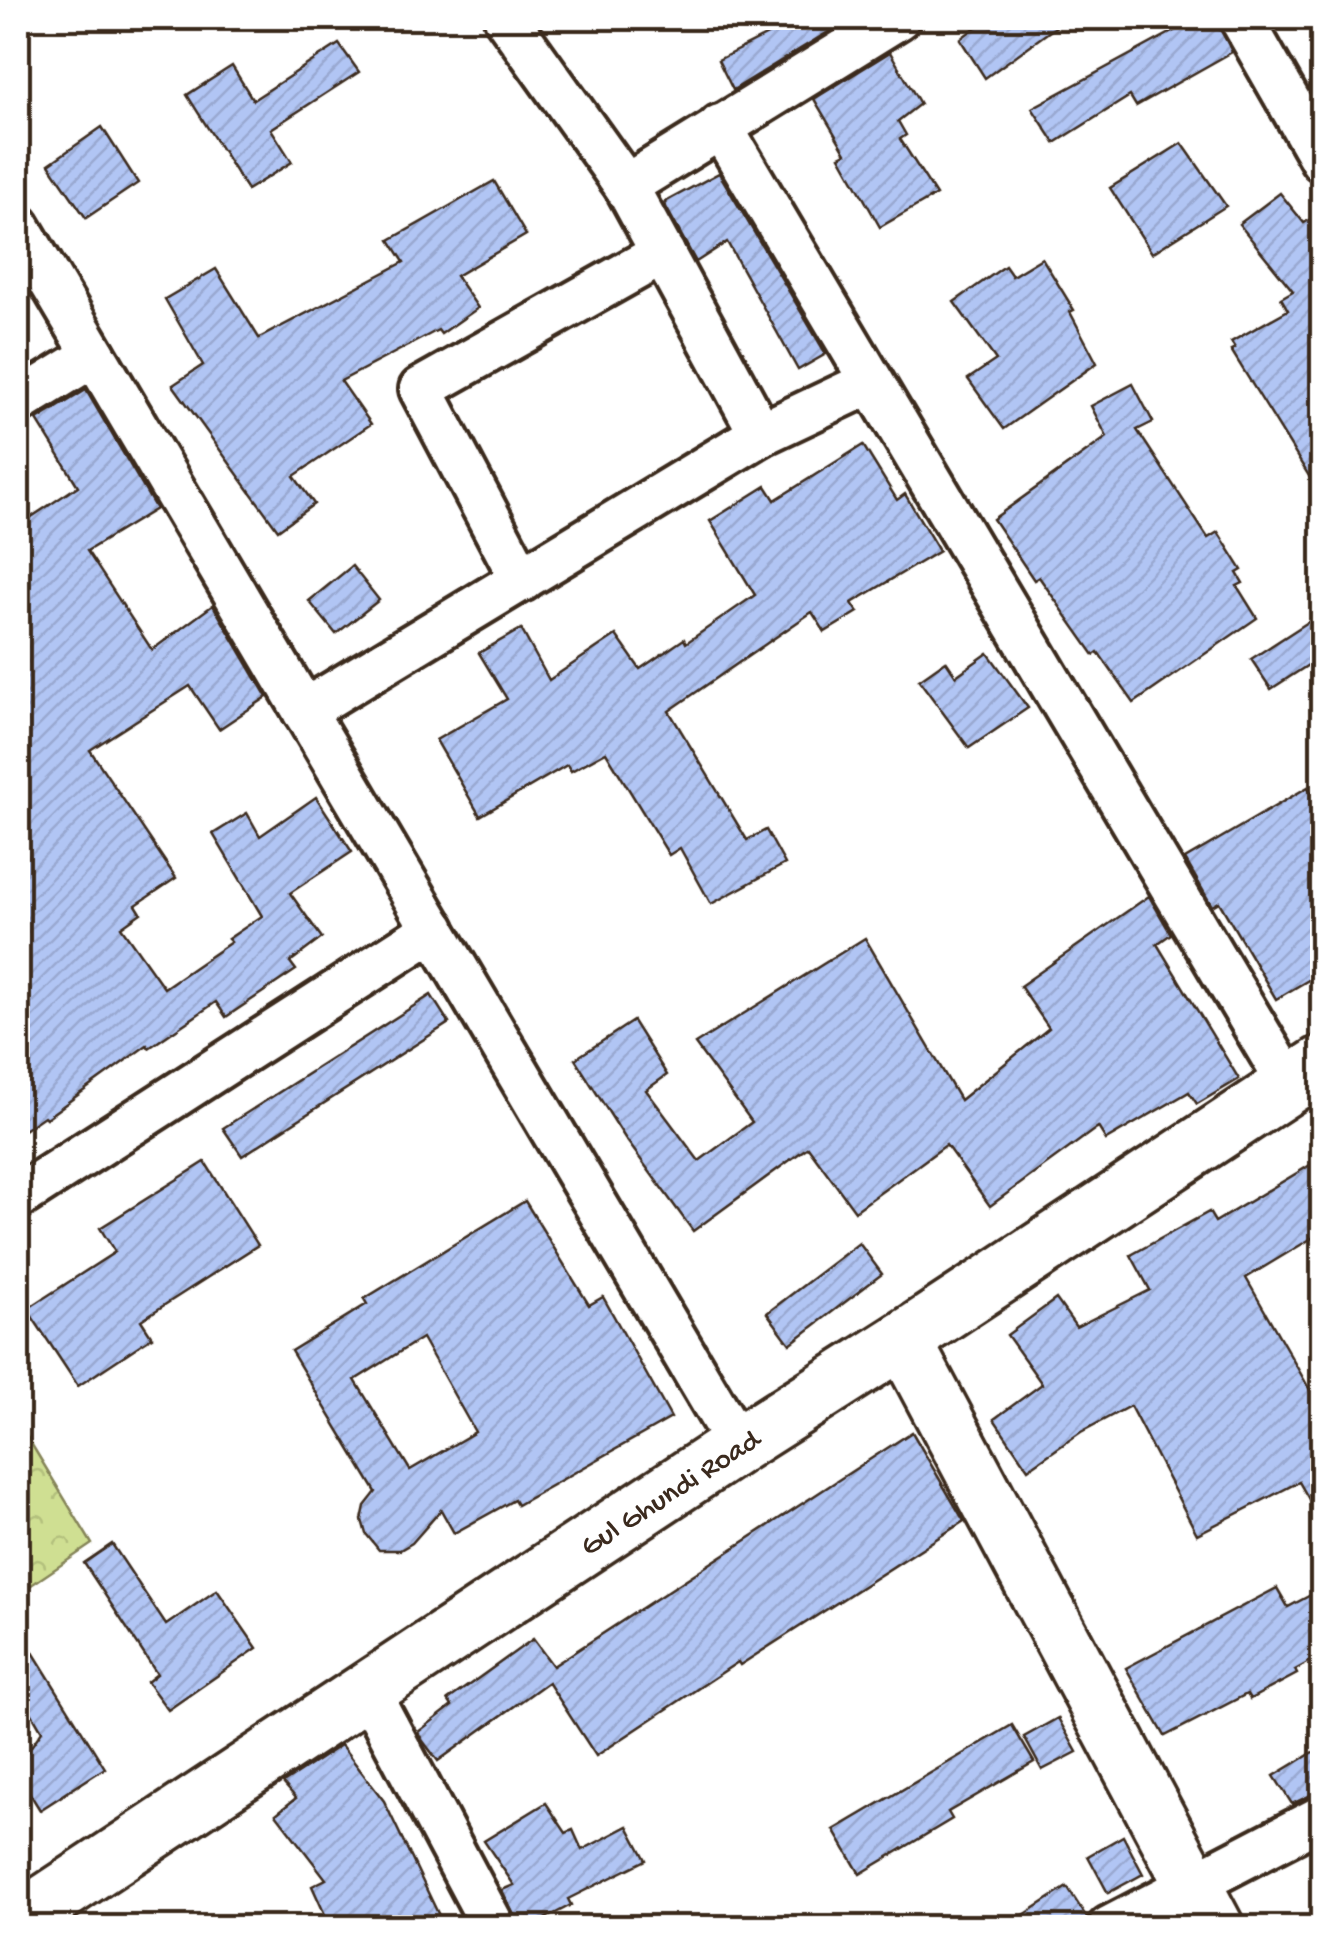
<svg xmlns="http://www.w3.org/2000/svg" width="1340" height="1945" font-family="'Gochi Hand',sans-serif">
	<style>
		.forest { fill: url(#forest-crowns); stroke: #858458; stroke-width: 2.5 }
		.building { fill: url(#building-hatch); stroke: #3b2a1e; stroke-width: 2.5; fill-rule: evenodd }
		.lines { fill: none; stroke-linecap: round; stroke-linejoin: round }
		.minor-casing { stroke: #3b2a1e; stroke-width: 50 }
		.tertiary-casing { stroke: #3b2a1e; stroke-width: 62 }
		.secondary-casing { stroke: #3b2a1e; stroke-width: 62 }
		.minor { stroke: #fff; stroke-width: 42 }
		.tertiary { stroke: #fff; stroke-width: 55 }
		.secondary { stroke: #fff; stroke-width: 55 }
		.labels { text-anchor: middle; stroke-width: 10; stroke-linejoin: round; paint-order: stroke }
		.street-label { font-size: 30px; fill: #3b2a1e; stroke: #fff }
	</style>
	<defs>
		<pattern id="forest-crowns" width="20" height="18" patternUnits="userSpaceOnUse" patternTransform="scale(2.5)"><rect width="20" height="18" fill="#cfdf92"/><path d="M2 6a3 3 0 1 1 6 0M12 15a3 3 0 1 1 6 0" fill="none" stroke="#b3c07d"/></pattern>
		<pattern id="building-hatch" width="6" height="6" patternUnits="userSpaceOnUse" patternTransform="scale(2.5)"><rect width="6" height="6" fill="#b1c5f4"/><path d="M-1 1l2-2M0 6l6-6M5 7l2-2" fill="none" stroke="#99a9d1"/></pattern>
	</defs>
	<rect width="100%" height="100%" fill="#fff"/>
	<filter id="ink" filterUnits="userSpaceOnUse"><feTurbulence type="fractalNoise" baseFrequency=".01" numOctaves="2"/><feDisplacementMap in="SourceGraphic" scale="20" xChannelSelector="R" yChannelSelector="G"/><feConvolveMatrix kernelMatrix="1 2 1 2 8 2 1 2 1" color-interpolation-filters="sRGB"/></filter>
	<g filter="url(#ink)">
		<!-- forest -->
		<path class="forest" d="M 18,1422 L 92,1544 L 18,1594 Z"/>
		<!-- building -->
		<g class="building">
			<path d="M 801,18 L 851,18 L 733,90 L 718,60 Z"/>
			<path d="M 988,18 L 1068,18 L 985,78 L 960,39 Z"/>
			<path d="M 1198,18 L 1216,18 L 1232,52 L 1136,106 L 1130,96 L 1055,143 L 1032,108 Z"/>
			<path d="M 339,44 L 359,72 L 271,129 L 292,162 L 247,190 L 187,95 L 232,66 L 253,100 Z"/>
			<path d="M 890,52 L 920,104 L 898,121 L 906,135 L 900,139 L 936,195 L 880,227 L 840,156 L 846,153 L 814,99 Z"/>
			<path d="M 102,127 L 138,183 L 86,218 L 49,164 Z"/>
			<path d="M 1182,143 L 1226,206 L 1152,253 L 1110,188 Z"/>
			<path d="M 719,173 L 826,354 L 798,370 L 727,242 L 696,262 L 666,207 L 665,202 Z"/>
			<path d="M 494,181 L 526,235 L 456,276 L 478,308 L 441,334 L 438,330 L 341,381 L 371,424 L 294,476 L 314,504 L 278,530 L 173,385 L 203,365 L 165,299 L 216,269 L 259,338 L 404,262 L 390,240 Z"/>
			<path d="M 1280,193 L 1304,223 L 1322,212 L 1322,497 L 1231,350 L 1235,348 L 1231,342 L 1288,310 L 1281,298 L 1293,291 L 1239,224 Z"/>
			<path d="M 1042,258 L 1074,310 L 1070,312 L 1097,363 L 1004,429 L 968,379 L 996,360 L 954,302 L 1005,266 L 1012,276 Z"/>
			<path d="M 1133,384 L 1153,422 L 1137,430 L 1208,538 L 1218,532 L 1242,570 L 1237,573 L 1243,583 L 1237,586 L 1257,618 L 1134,703 L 1098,652 L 1094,655 L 1039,577 L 1034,580 L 993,519 L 1107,437 L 1091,406 Z"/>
			<path d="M 86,390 L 156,509 L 87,551 L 152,650 L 213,605 L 267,697 L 219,729 L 190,686 L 90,750 L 176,878 L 136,905 L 141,913 L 121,927 L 164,988 L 231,942 L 228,939 L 262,916 L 213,834 L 247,813 L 260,836 L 316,797 L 352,852 L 290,893 L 322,938 L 290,962 L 296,970 L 226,1017 L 216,1002 L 149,1048 L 147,1045 L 46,1118 L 44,1116 L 18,1134 L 18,526 L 78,486 L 37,420 Z"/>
			<path d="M 863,445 L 897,500 L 905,494 L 939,551 L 852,603 L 858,612 L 825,632 L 812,612 L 669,711 L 747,840 L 766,830 L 785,864 L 711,904 L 680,848 L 669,855 L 606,752 L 571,771 L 567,765 L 480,816 L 436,740 L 507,699 L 479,653 L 521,629 L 549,680 L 616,635 L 640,669 L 684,639 L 686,643 L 755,595 L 710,521 L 766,486 L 775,500 Z"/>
			<path d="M 352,566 L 379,600 L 336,634 L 309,601 Z"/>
			<path d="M 1322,613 L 1322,656 L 1271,689 L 1251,659 Z"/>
			<path d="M 988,653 L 1028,708 L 969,748 L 919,680 L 946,661 L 956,676 Z"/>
			<path d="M 1308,787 L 1322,811 L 1322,972 L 1276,999 L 1219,902 L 1212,906 L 1185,859 Z"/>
			<path d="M 1149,896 L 1171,934 L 1157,944 L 1239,1079 L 1197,1104 L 1189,1092 L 1106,1140 L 1098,1127 L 990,1206 L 946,1145 L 855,1211 L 808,1147 L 693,1231 L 625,1138 L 575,1059 L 633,1021 L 667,1075 L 646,1090 L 699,1161 L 752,1122 L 695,1044 L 865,938 L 960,1100 L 1049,1028 L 1020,986 Z"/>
			<path d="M 431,995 L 449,1023 L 242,1156 L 223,1128 Z"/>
			<path d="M 1322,1158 L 1322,1232 L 1246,1278 L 1322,1411 L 1322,1522 L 1299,1482 L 1197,1534 L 1130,1406 L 1081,1432 L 1028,1469 L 994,1419 L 1042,1384 L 1007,1335 L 1056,1299 L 1076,1327 L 1150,1290 L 1131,1255 L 1209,1212 L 1215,1222 Z"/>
			<path d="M 205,1162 L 258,1245 L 141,1320 L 152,1337 L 78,1386 L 27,1309 L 115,1252 L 100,1228 Z"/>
			<path d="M 525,1201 L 589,1305 L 603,1297 L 671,1418 L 517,1505 L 514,1500 L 454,1533 L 441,1510 L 412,1543 L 400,1550 L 379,1550 L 366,1534 L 362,1520 L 365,1506 L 376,1492 L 291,1351 L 367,1304 L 364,1299 ZM 422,1338 L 475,1432 L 410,1470 L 355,1380 Z"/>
			<path d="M 859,1243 L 882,1274 L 790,1344 L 767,1313 Z"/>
			<path d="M 912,1432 L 964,1521 L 740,1665 L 738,1662 L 596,1756 L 548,1682 L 438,1761 L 423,1741 L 418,1732 L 452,1706 L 448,1700 L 533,1639 L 553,1666 Z"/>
			<path d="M 112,1544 L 166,1625 L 217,1590 L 257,1648 L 168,1710 L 147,1682 L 157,1674 L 84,1563 Z"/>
			<path d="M 1277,1588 L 1288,1607 L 1322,1589 L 1322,1655 L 1295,1670 L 1297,1674 L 1250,1699 L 1247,1694 L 1165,1736 L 1126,1668 Z"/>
			<path d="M 18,1628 L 105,1768 L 40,1810 L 24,1784 L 23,1758 L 42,1731 L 18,1690 Z"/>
			<path d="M 1058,1718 L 1077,1752 L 1042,1770 L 1024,1737 Z"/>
			<path d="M 1012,1725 L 1034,1762 L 948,1812 L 952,1819 L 860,1874 L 834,1830 Z"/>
			<path d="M 341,1745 L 384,1801 L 445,1928 L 331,1928 L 312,1886 L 326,1879 L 276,1814 L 296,1798 L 283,1783 Z"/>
			<path d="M 1322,1747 L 1322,1790 L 1292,1804 L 1274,1776 Z"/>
			<path d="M 546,1803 L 566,1833 L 573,1830 L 582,1850 L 628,1826 L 646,1860 L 568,1899 L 571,1905 L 527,1928 L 520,1928 L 502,1890 L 514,1885 L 484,1841 Z"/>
			<path d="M 1123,1836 L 1143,1874 L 1108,1893 L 1088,1856 Z"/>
			<path d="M 1067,1887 L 1087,1918 L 1084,1928 L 1004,1928 Z"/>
		</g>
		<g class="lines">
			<defs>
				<g id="minor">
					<path d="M 506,18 L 626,186 L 761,434"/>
					<path d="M 1241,18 L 1322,160"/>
					<path d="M 720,126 L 1289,1084"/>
					<path d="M 626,186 L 898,18"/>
					<path d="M 18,226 L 738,1445"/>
					<path d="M 18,402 L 94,355"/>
					<path d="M 522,580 L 421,389 L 663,253"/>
					<path d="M 304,711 L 761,434 L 871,382"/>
					<path d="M 18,1197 L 434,929"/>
					<path d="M 367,1689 L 494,1928"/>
					<path d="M 1109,1928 L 1322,1817"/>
				</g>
				<path id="tertiary" d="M 903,1340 L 1216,1928"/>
				<path id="secondary" d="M 18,1921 L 738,1445 L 903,1340 L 1322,1064"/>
			</defs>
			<!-- minor casing -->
			<use href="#minor" class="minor-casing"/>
			<!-- tertiary casing -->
			<use href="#tertiary" class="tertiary-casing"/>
			<!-- secondary casing -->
			<use href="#secondary" class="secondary-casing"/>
			<!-- minor -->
			<use href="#minor" class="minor"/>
			<!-- tertiary -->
			<use href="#tertiary" class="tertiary"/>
			<!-- secondary -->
			<use href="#secondary" class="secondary"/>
		</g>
	</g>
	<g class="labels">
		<!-- street labels -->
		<g class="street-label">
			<text transform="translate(669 1491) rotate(-33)" y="10">Gul Ghundi Road</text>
		</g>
	</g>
	<!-- margin -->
	<rect width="1340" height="1945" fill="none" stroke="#fff" stroke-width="60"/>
	<rect x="30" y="30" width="1280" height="1885" fill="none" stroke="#3b2a1e" stroke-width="4" filter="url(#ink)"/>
</svg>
